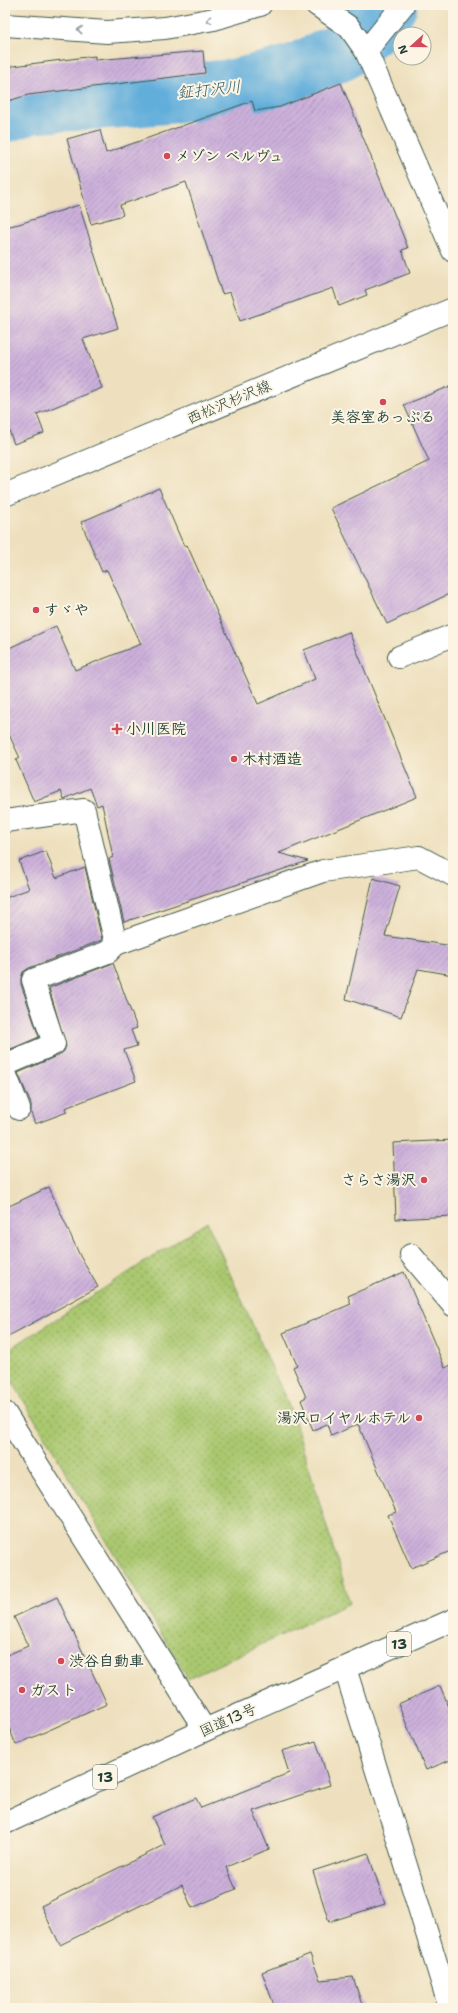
<svg xmlns="http://www.w3.org/2000/svg" width="458" height="2013" font-family="'Shantell Sans','Klee One',sans-serif">
	<style>
		.grass { fill: url(#grass-dots); stroke: #648252 }
		.lines { fill: none; stroke-linecap: round; stroke-linejoin: round }
		.river { stroke: #62aedb; stroke-width: 59 }
		.building { fill: url(#building-hatch) }
		.minor-casing { stroke: #3e5549; stroke-width: 24 }
		.major-casing { stroke: #3e5549; stroke-width: 24 }
		.highway-casing { stroke: #3e5549; stroke-width: 24 }
		.minor { stroke: #fff; stroke-width: 22 }
		.major { stroke: #fff; stroke-width: 22 }
		.highway { stroke: #fff; stroke-width: 22 }
		.oneway { stroke: #8f9e9a }
		.poi-dot { fill: #d1495b; stroke: #fcf5e5; stroke-width: 1.5 }
		.labels { text-anchor: middle; stroke-width: 4; stroke-linejoin: round; paint-order: stroke }
		.shield { fill: #fcf5e5; stroke: #617469; stroke-width: 1 }
		.shield-label { font-size: 14px; font-weight: bold; fill: #1f3d34 }
		.poi-label { font-size: 15px; font-weight: bold; fill: #1f3d34; stroke: #fcf5e5; text-anchor: start }
		.street-label { font-size: 15px; fill: #1f3d34; stroke: #fcf5e5 }
		.water-label { font-size: 16px; font-style: italic; fill: #335f66; stroke: #fcf5e5 }
	</style>
	<defs>
		<pattern id="grass-dots" width="8" height="8" patternUnits="userSpaceOnUse"><rect width="8" height="8" fill="#aac86f"/><path d="M2 2h.1M6 6h.1" fill="none" stroke="#8aa45c" stroke-width="1.8" stroke-linecap="round"/></pattern>
		<pattern id="building-hatch" width="6" height="6" patternUnits="userSpaceOnUse"><rect width="6" height="6" fill="#cdb1dc"/><path d="M-1 1l2-2M0 6l6-6M5 7l2-2" fill="none" stroke="#a691b3"/></pattern>
	</defs>
	<rect width="100%" height="100%" fill="#fcf5e5"/>
	<filter id="ink" filterUnits="userSpaceOnUse"><feTurbulence type="fractalNoise" baseFrequency=".025" numOctaves="2"/><feDisplacementMap in="SourceGraphic" scale="8" xChannelSelector="R" yChannelSelector="G"/><feConvolveMatrix kernelMatrix="1 2 1 2 8 2 1 2 1" color-interpolation-filters="sRGB"/></filter>
	<filter id="wash" filterUnits="userSpaceOnUse"><feTurbulence type="fractalNoise" baseFrequency=".012" numOctaves="4" result="noise"/><feDisplacementMap in="SourceGraphic" scale="16" xChannelSelector="R" yChannelSelector="G"/><feGaussianBlur stdDeviation="0.9" result="paint"/><feColorMatrix in="noise" values="0 0 0 0 0 0 0 0 0 0 0 0 0 0 0 0 0 1.4 0 .05"/><feComposite in="paint" operator="in"/></filter>
	<g filter="url(#wash)">
		<rect width="100%" height="100%" fill="#eee0be"/>
		<!-- grass -->
		<path class="grass" d="M 207,1222 L 293,1415 L 350,1603 L 188,1679 L 5,1369 L 5,1352 Z"/>
		<g class="lines">
			<!-- river -->
			<path class="river" d="M 5,113 L 32,104 L 129,98 L 237,88 L 296,73 L 340,52 L 373,25 L 388,5"/>
		</g>
		<g id="blocks">
			<!-- building -->
			<g class="building">
				<path d="M 203,51 L 205,73 L 28,95 L 5,102 L 5,67 L 95,56 L 95,60 Z"/>
				<path d="M 341,83 L 408,248 L 402,250 L 410,273 L 365,290 L 367,295 L 339,306 L 333,288 L 240,321 L 230,292 L 222,294 L 186,182 L 120,205 L 123,215 L 91,224 L 67,139 L 100,130 L 106,153 L 252,101 L 255,111 L 280,107 Z"/>
				<path d="M 79,205 L 118,328 L 83,339 L 102,388 L 37,414 L 44,433 L 14,444 L 5,419 L 5,227 L 19,224 Z"/>
				<path d="M 453,385 L 453,592 L 387,624 L 331,508 L 429,461 L 404,405 Z"/>
				<path d="M 159,488 L 184,546 L 187,545 L 258,704 L 315,679 L 304,650 L 349,632 L 417,797 L 279,853 L 308,861 L 124,922 L 109,859 L 113,857 L 102,804 L 97,806 L 90,788 L 64,799 L 61,791 L 34,802 L 16,760 L 20,758 L 5,726 L 5,650 L 56,626 L 75,670 L 141,644 L 107,570 L 102,572 L 81,522 Z"/>
				<path d="M 46,851 L 56,878 L 85,867 L 102,940 L 29,968 L 23,972 L 21,978 L 21,984 L 39,1037 L 11,1049 L 5,1036 L 5,898 L 29,889 L 19,861 Z"/>
				<path d="M 373,878 L 400,886 L 385,936 L 453,946 L 453,975 L 418,969 L 401,1017 L 346,999 Z"/>
				<path d="M 113,963 L 137,1028 L 131,1030 L 137,1046 L 124,1050 L 136,1081 L 65,1108 L 67,1112 L 35,1124 L 31,1113 L 31,1104 L 18,1073 L 59,1055 L 64,1051 L 66,1046 L 49,988 Z"/>
				<path d="M 453,1140 L 453,1216 L 396,1219 L 393,1143 Z"/>
				<path d="M 49,1187 L 80,1256 L 98,1287 L 5,1338 L 5,1208 Z"/>
				<path d="M 404,1272 L 445,1368 L 453,1364 L 453,1550 L 411,1568 L 388,1515 L 396,1512 L 358,1424 L 331,1436 L 327,1424 L 313,1430 L 301,1400 L 306,1397 L 293,1367 L 297,1365 L 283,1333 L 351,1304 L 348,1296 Z"/>
				<path d="M 57,1597 L 107,1704 L 16,1745 L 5,1717 L 5,1656 L 28,1646 L 14,1617 Z"/>
				<path d="M 440,1686 L 453,1716 L 453,1759 L 426,1770 L 398,1704 Z"/>
				<path d="M 316,1741 L 330,1785 L 253,1811 L 269,1849 L 226,1867 L 236,1889 L 192,1908 L 182,1885 L 60,1945 L 41,1906 L 165,1845 L 152,1817 L 196,1798 L 201,1808 L 289,1773 L 282,1751 Z"/>
				<path d="M 368,1853 L 385,1904 L 329,1922 L 313,1871 Z"/>
				<path d="M 310,1954 L 320,1980 L 353,1977 L 363,2008 L 275,2008 L 262,1972 Z"/>
			</g>
		</g>
	</g>
	<g filter="url(#ink)">
		<use href="#blocks" fill-opacity="0" stroke="#3e5549" stroke-width="1"/>
		<g class="lines">
			<defs>
				<g id="minor">
					<path d="M 317,5 L 349,27 L 366,51 L 453,251"/>
					<path d="M 5,25 L 107,32 L 165,28 L 214,19 L 260,5"/>
					<path d="M 366,51 L 403,5"/>
					<path d="M 399,657 L 453,635"/>
					<path d="M 5,821 L 84,810 L 116,944 L 323,871 L 419,857 L 453,875"/>
					<path d="M 5,1065 L 54,1044 L 33,980 L 108,952 L 116,944"/>
					<path d="M 5,1073 L 19,1109"/>
					<path d="M 411,1255 L 453,1305"/>
					<path d="M 5,1413 L 205,1730"/>
					<path d="M 345,1668 L 450,2008"/>
				</g>
				<path id="major" d="M 5,495 L 453,309"/>
				<path id="highway" d="M 5,1823 L 205,1730 L 453,1620"/>
			</defs>
			<!-- minor casing -->
			<use href="#minor" class="minor-casing"/>
			<!-- major casing -->
			<use href="#major" class="major-casing"/>
			<!-- highway casing -->
			<use href="#highway" class="highway-casing"/>
			<!-- minor -->
			<use href="#minor" class="minor"/>
			<!-- major -->
			<use href="#major" class="major"/>
			<!-- highway -->
			<use href="#highway" class="highway"/>
		</g>
		<!-- one-way arrows -->
		<defs><path id="oneway-chevron" d="M-2-3.5L2.5 0L-2 3.5" fill="none" stroke-width="1.6" stroke-linecap="round" stroke-linejoin="round"/></defs>
		<g class="oneway">
			<use href="#oneway-chevron" transform="translate(209 20) rotate(169)"/>
			<use href="#oneway-chevron" transform="translate(80 30) rotate(-175)"/>
		</g>
	</g>
	<!-- markers -->
	<g class="poi-dot">
		<circle cx="167" cy="156" r="4"/>
		<circle cx="383" cy="402" r="4"/>
		<circle cx="36" cy="610" r="4"/>
		<path d="M115 723h4v4h4v4h-4v4h-4v-4h-4v-4h4z"/>
		<circle cx="234" cy="759" r="4"/>
		<circle cx="424" cy="1180" r="4"/>
		<circle cx="419" cy="1418" r="4"/>
		<circle cx="61" cy="1661" r="4"/>
		<circle cx="22" cy="1690" r="4"/>
	</g>
	<g class="labels">
		<!-- shield labels -->
		<g class="shield">
			<rect x="387" y="1632" width="24" height="24" rx="3"/>
			<rect x="93" y="1765" width="24" height="24" rx="3"/>
		</g>
		<g class="shield-label">
			<text x="399" y="1649">13</text>
			<text x="105" y="1782">13</text>
		</g>
		<!-- poi labels -->
		<g class="poi-label">
			<text x="175" y="161">メゾン ベルヴュ</text>
			<text x="383" y="422" text-anchor="middle">美容室あっぷる</text>
			<text x="44" y="615">すゞや</text>
			<text x="126" y="734">小川医院</text>
			<text x="242" y="764">木村酒造</text>
			<text x="416" y="1185" text-anchor="end">さらさ湯沢</text>
			<text x="411" y="1423" text-anchor="end">湯沢ロイヤルホテル</text>
			<text x="69" y="1666">渋谷自動車</text>
			<text x="30" y="1695">ガスト</text>
		</g>
		<!-- street labels -->
		<g class="street-label">
			<text transform="translate(229 402) rotate(-23)" y="5">西松沢杉沢線</text>
			<text transform="translate(228 1720) rotate(-24)" y="5">国道13号</text>
		</g>
		<!-- water labels -->
		<g class="water-label">
			<text transform="translate(209 89) rotate(-6)" y="6">鉦打沢川</text>
		</g>
	</g>
	<!-- margin -->
	<rect width="458" height="2013" fill="none" stroke="#fcf5e5" stroke-width="20"/>
	<!-- north arrow -->
	<g transform="translate(412 46) rotate(249)"><circle r="19" fill="#fcf5e5" stroke="#a4ab9e"/>
	<path d="M0-3L7 15L0 10L-7 15Z" fill="#d1495b"/>
	<text y="-6" font-size="11" font-weight="bold" text-anchor="middle" fill="#1f3d34">N</text>
	</g>
</svg>
